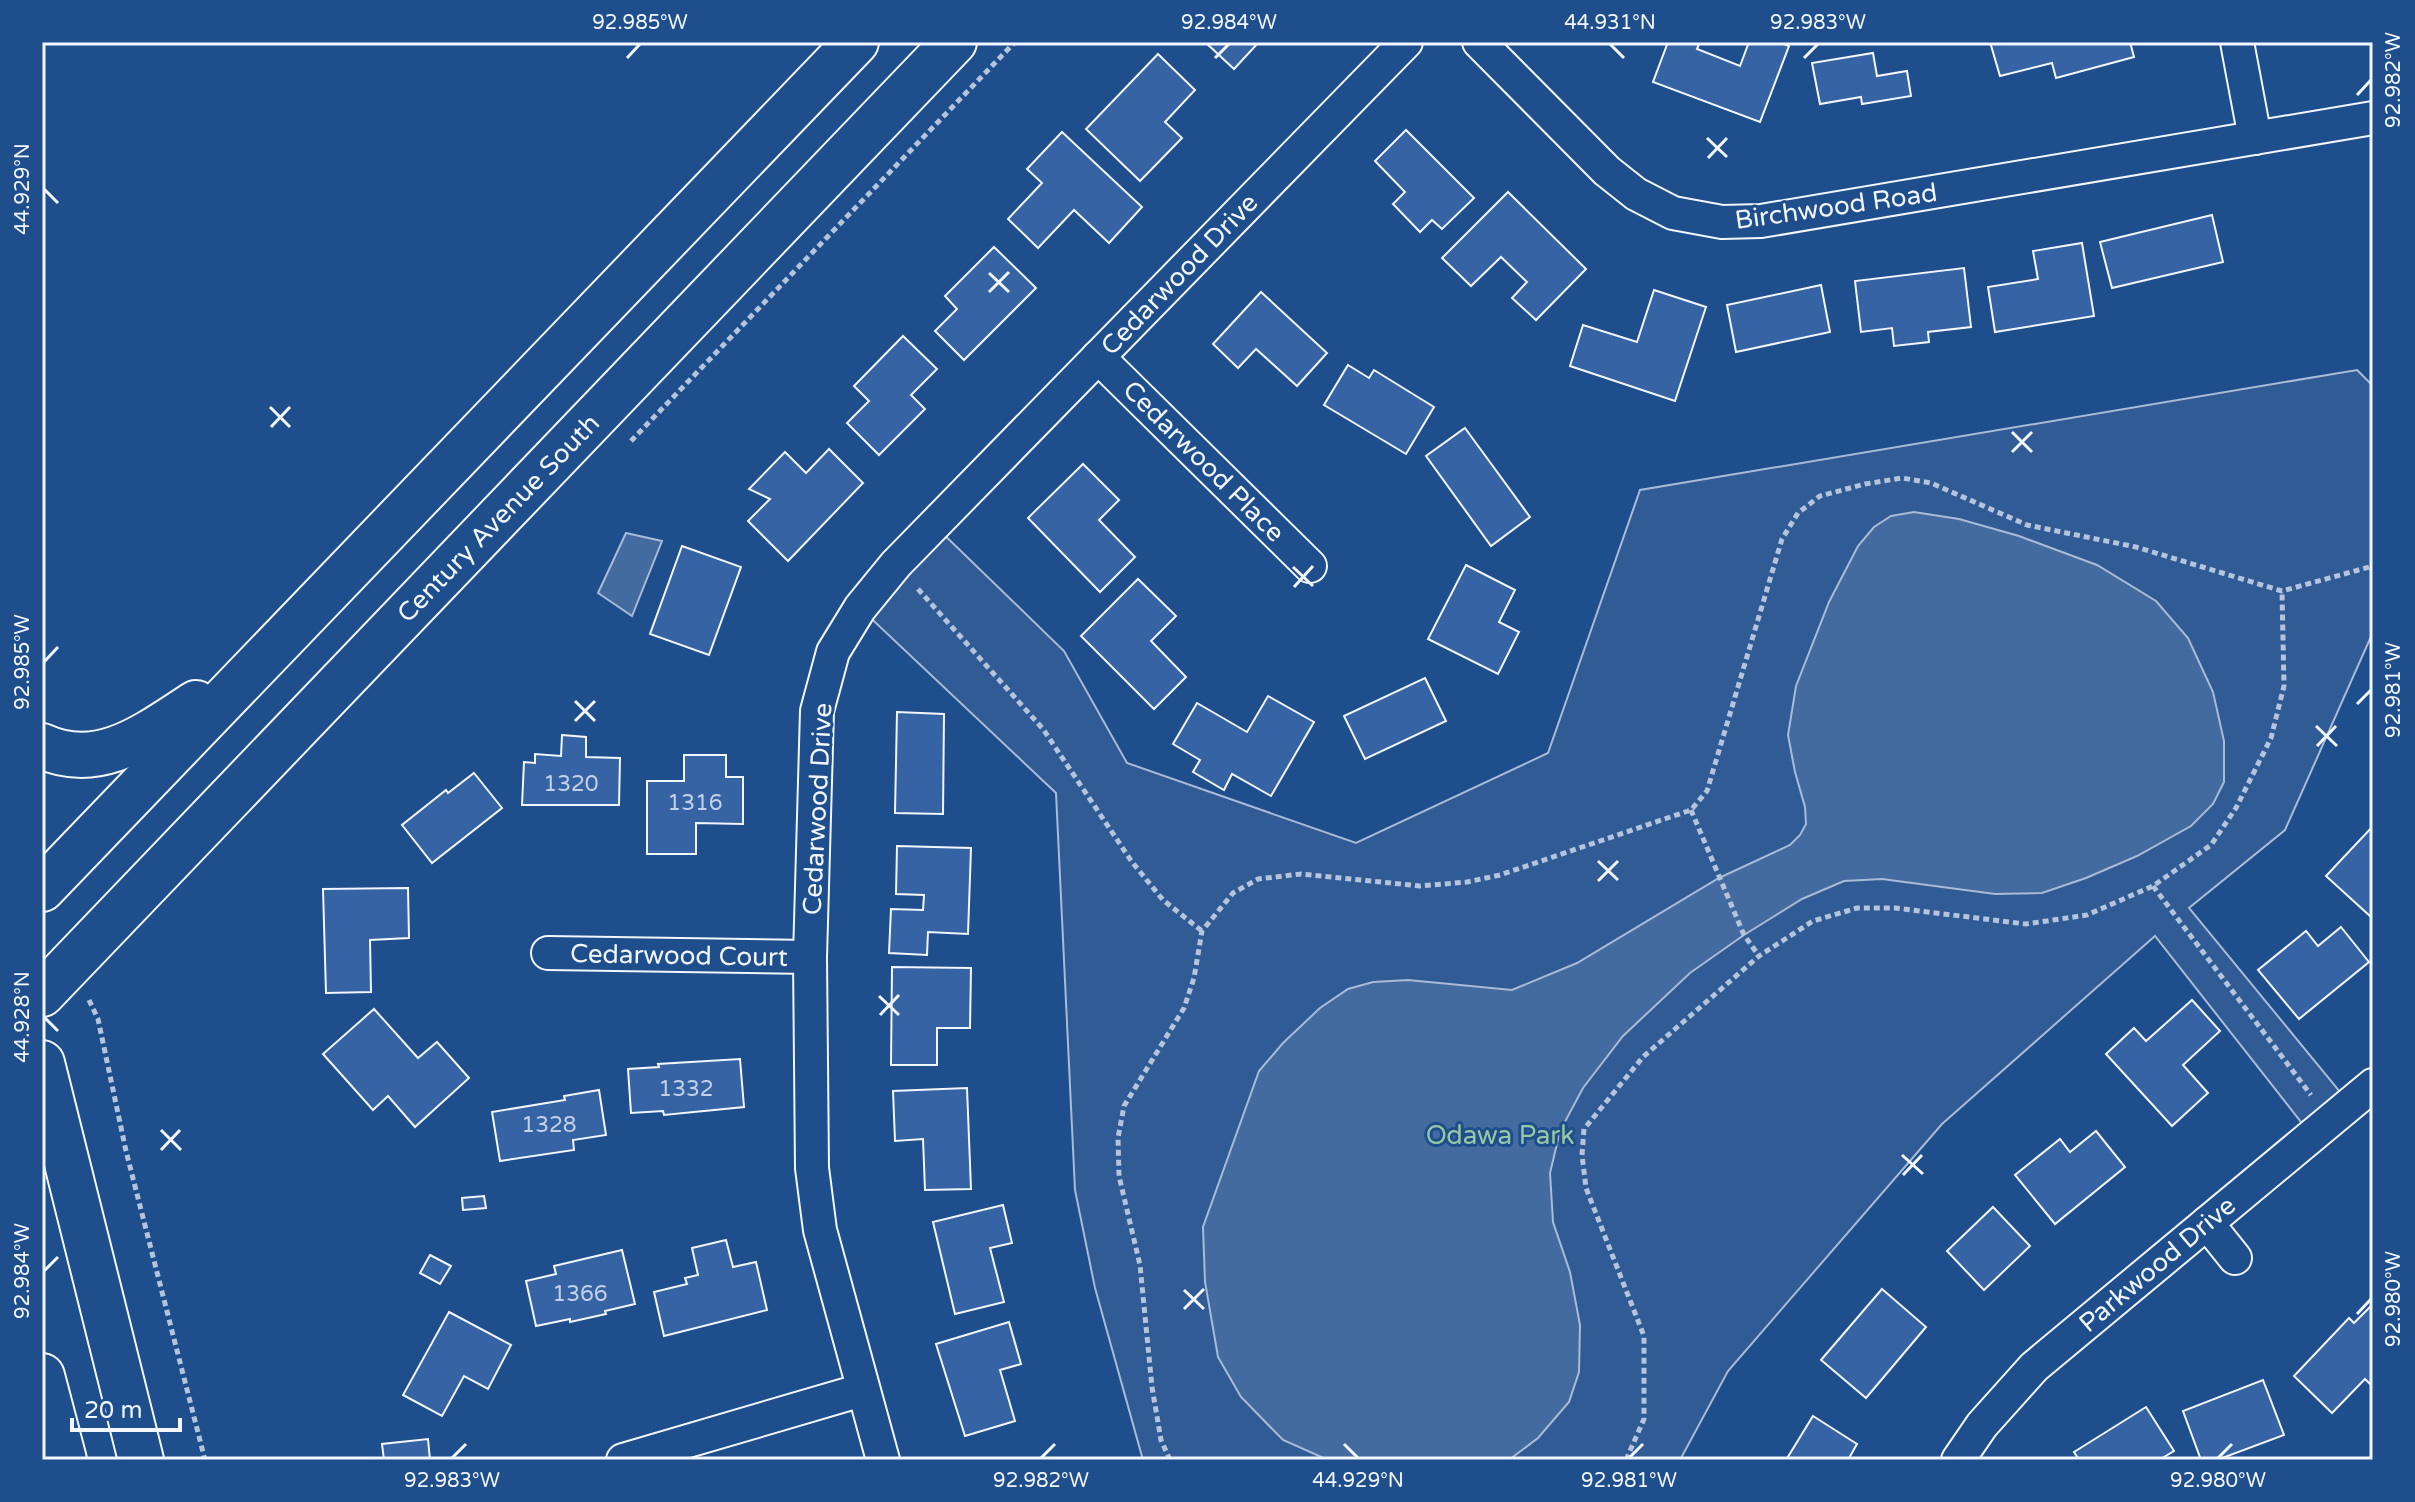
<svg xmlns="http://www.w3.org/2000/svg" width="2415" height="1502" font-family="'Varela Round',sans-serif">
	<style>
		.built { fill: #305b95; stroke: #a8bbd7; stroke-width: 2 }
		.water { fill: #446ba0; stroke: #a8bbd7; stroke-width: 2 }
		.building { fill: #3563a3; stroke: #f2f6ff; stroke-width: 2 }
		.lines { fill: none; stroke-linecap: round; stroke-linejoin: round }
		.street-casing { stroke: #f2f6ff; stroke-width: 36 }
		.secondary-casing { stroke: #f2f6ff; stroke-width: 48 }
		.path { stroke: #b3c4dc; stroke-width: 5; stroke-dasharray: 6 4; stroke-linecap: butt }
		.street { stroke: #1f4e8c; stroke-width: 32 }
		.secondary { stroke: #1f4e8c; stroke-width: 44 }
		.ticks { fill: none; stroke: #f2f6ff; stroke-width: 3 }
		.labels { text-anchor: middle; stroke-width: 6; stroke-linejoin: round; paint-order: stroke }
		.number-label { font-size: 22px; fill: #c3d1e8 }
		.street-label { font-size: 26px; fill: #f2f6ff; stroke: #1f4e8c }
		.park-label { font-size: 26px; fill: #97c8a6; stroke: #1f4e8c }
		.neatline { fill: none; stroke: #f2f6ff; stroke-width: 3 }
		.ticks-label { font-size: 20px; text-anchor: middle; fill: #f2f6ff }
	</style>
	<rect width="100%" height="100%" fill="#1f4e8c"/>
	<!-- built -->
	<path class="built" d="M 2357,370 L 2373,386 L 2373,632 L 2285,830 L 2189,908 L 2350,1104 L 2312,1136 L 2155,936 L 1942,1124 L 1728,1371 L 1680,1460 L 1143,1460 L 1095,1288 L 1075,1190 L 1056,793 L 860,608 L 934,525 L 1064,651 L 1127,763 L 1356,843 L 1548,753 L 1640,490 Z"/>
	<!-- water -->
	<g class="water">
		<path d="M 1914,512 L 1959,519 L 2019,536 L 2097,565 L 2156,601 L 2188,638 L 2213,692 L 2224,741 L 2224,782 L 2213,804 L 2191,826 L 2137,856 L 2086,878 L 2042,893 L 1995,894 L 1882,879 L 1844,881 L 1802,899 L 1744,935 L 1690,973 L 1623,1036 L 1583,1088 L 1560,1131 L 1550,1173 L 1553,1222 L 1570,1272 L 1580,1325 L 1579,1372 L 1569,1402 L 1538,1438 L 1509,1460 L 1328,1460 L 1283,1440 L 1241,1397 L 1218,1357 L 1205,1282 L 1203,1227 L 1259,1071 L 1283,1043 L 1320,1008 L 1348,989 L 1373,982 L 1408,980 L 1512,990 L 1577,963 L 1719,878 L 1790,845 L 1800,835 L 1806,824 L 1805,807 L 1795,772 L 1788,735 L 1796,686 L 1829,602 L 1858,546 L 1874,527 L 1891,516 Z"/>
		<path d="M 626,533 L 662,541 L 632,616 L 598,593 Z"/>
	</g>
	<!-- building -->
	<g class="building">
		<path d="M 1205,42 L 1259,42 L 1234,69 Z"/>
		<path d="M 1668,42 L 1700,42 L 1697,49 L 1740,66 L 1749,42 L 1779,42 L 1789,46 L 1760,122 L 1653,82 Z"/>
		<path d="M 1990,42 L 2130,42 L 2134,57 L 2056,78 L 2052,63 L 2000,76 Z"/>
		<path d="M 1873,53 L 1877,76 L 1907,71 L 1911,96 L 1862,104 L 1861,97 L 1820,104 L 1812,63 Z"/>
		<path d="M 1158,54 L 1195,90 L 1165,122 L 1182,138 L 1140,181 L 1086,129 Z"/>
		<path d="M 1406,130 L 1474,198 L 1442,229 L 1432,220 L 1420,232 L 1393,204 L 1405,192 L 1375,161 Z"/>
		<path d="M 1062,132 L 1142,207 L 1109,243 L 1074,210 L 1038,248 L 1008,219 L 1042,183 L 1027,169 Z"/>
		<path d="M 1508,192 L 1586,269 L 1536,320 L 1512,298 L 1527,282 L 1501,257 L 1471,286 L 1442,258 Z"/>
		<path d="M 2212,215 L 2223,262 L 2112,288 L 2100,242 Z"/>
		<path d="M 2082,243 L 2094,316 L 1995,332 L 1988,287 L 2038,279 L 2033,251 Z"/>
		<path d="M 994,247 L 1036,288 L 964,360 L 935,331 L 957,309 L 945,296 Z"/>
		<path d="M 1964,268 L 1971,327 L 1928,332 L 1929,342 L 1894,346 L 1892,328 L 1861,332 L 1855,281 Z"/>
		<path d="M 1821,285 L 1830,332 L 1736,352 L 1727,305 Z"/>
		<path d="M 1654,290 L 1706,307 L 1675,401 L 1570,366 L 1583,325 L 1637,342 Z"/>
		<path d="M 1261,292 L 1327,353 L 1297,386 L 1256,349 L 1238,368 L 1213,344 Z"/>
		<path d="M 903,336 L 937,369 L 911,395 L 925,409 L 879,455 L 847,423 L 869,401 L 854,386 Z"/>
		<path d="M 1348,365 L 1369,378 L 1374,370 L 1434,407 L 1406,454 L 1324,405 Z"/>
		<path d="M 1465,428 L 1530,517 L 1491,546 L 1426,456 Z"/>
		<path d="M 829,449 L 863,483 L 788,561 L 748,521 L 770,499 L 749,489 L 785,452 L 806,473 Z"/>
		<path d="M 1083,464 L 1119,500 L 1099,520 L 1135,557 L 1100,592 L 1028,518 Z"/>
		<path d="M 682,546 L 741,567 L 709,655 L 650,634 Z"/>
		<path d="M 1466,565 L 1515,590 L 1499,622 L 1519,632 L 1498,674 L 1428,639 Z"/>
		<path d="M 1138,579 L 1176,616 L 1151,641 L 1186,677 L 1154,709 L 1081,636 Z"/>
		<path d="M 1425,678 L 1446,721 L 1365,759 L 1344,716 Z"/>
		<path d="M 1268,696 L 1314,722 L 1271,796 L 1232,774 L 1224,790 L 1193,772 L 1200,760 L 1173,744 L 1197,703 L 1247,732 Z"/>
		<path d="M 897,712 L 944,714 L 943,814 L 895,813 Z"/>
		<path d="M 562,735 L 586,737 L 586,757 L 620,758 L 619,805 L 522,805 L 524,762 L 535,763 L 535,754 L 561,756 Z"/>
		<path d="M 684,755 L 726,755 L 726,777 L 743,777 L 743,824 L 696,823 L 696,854 L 647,854 L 647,781 L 684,781 Z"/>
		<path d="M 474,773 L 502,808 L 432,863 L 402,825 L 446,790 L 448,793 Z"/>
		<path d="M 2373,826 L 2373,913 L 2370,916 L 2326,876 Z"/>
		<path d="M 897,846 L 971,848 L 968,934 L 928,932 L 927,955 L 889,953 L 891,909 L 923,910 L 924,895 L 896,894 Z"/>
		<path d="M 408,888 L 409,938 L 370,940 L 371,992 L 326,993 L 323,889 Z"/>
		<path d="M 2341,927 L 2369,962 L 2299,1019 L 2258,970 L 2306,931 L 2318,946 Z"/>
		<path d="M 892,967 L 971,968 L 970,1028 L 937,1028 L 937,1065 L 891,1065 Z"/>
		<path d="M 2192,1000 L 2220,1031 L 2183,1065 L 2208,1093 L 2172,1126 L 2106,1054 L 2134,1028 L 2146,1041 Z"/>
		<path d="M 374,1009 L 418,1058 L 437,1042 L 469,1078 L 415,1127 L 388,1096 L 373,1110 L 323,1054 Z"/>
		<path d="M 740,1059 L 744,1107 L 664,1115 L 663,1111 L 631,1113 L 628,1069 L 659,1067 L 658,1064 Z"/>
		<path d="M 967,1088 L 971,1189 L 925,1190 L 923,1139 L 895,1141 L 893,1091 Z"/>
		<path d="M 599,1090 L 606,1135 L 573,1140 L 574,1150 L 500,1161 L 492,1112 L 565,1100 L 564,1096 Z"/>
		<path d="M 2096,1131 L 2125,1167 L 2055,1224 L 2015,1175 L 2060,1139 L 2070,1152 Z"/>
		<path d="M 484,1196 L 486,1208 L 463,1210 L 462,1198 Z"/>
		<path d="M 1003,1205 L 1012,1243 L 990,1248 L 1004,1302 L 955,1314 L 933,1222 Z"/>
		<path d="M 1993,1207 L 2030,1246 L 1984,1290 L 1947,1251 Z"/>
		<path d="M 726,1240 L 733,1267 L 756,1262 L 767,1310 L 664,1336 L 654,1292 L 687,1284 L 685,1278 L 698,1275 L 692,1248 Z"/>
		<path d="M 622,1250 L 635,1304 L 605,1311 L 606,1314 L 570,1322 L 570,1319 L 536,1326 L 526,1281 L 556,1274 L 554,1266 Z"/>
		<path d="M 430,1255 L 451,1266 L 440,1284 L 420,1273 Z"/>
		<path d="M 1882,1289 L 1926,1327 L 1866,1398 L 1821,1360 Z"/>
		<path d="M 2373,1304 L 2373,1387 L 2365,1379 L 2332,1413 L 2294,1376 L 2349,1318 L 2354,1323 Z"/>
		<path d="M 449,1312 L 511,1345 L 488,1389 L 464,1376 L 442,1416 L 403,1395 Z"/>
		<path d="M 1009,1322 L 1021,1364 L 1000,1370 L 1015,1421 L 965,1436 L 936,1344 Z"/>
		<path d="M 2263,1380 L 2284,1435 L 2217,1460 L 2201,1460 L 2183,1411 Z"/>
		<path d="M 2146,1407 L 2174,1451 L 2159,1460 L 2079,1460 L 2074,1452 Z"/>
		<path d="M 1813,1416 L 1857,1444 L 1848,1460 L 1786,1460 Z"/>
		<path d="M 428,1439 L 430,1460 L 384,1460 L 382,1444 Z"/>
	</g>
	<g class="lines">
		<defs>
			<g id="street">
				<path d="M 1479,42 L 1607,171 L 1636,194 L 1673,213 L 1722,222 L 1761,221 L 2373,118"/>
				<path d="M 2237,42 L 2255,138"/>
				<path d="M 1098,357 L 1310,566"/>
				<path d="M 548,953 L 810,957"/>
				<path d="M 2207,1223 L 2235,1258"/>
				<path d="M 623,1460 L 862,1390"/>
				<path d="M 883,1460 L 820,1230 L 812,1168 L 810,957 L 817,711 L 833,652 L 860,608 L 896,564 L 1406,42"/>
				<path d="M 1958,1460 L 1982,1425 L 2034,1367 L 2373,1085"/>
			</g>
			<g id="secondary">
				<path d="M 42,746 C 100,773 149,733 196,703"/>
				<path d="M 42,889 L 856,42"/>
				<path d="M 42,994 L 954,42"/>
				<path d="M 42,1063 L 141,1460"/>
				<path d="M 42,1376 L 64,1460"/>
			</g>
		</defs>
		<!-- street casing -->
		<use href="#street" class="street-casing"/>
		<!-- secondary casing -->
		<use href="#secondary" class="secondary-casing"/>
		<!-- path -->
		<g class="path">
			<path d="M 631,441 L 1015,42"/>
			<path d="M 918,589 L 1043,729 L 1132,862 L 1163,900 L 1202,931"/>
			<path d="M 1691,810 L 1744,935 L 1759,956"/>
			<path d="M 2153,886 L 2311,1095"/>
			<path d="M 89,1000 L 98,1019 L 126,1151 L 205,1460"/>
			<path d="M 1170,1460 L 1161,1440 L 1152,1387 L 1140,1265 L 1119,1176 L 1118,1138 L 1124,1106 L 1184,1008 L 1194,978 L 1202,931 L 1233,893 L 1258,879 L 1301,874 L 1420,886 L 1467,882 L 1500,875 L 1691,810 L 1707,791 L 1782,539 L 1798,513 L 1820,496 L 1865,484 L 1902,478 L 1931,483 L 2027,525 L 2136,547 L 2282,591 L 2373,566"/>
			<path d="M 1626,1460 L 1644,1419 L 1644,1336 L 1586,1188 L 1582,1155 L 1584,1129 L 1643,1057 L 1759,956 L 1813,921 L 1857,908 L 1895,908 L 2026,924 L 2087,915 L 2153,886 L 2211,845 L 2236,808 L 2271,738 L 2284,686 L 2282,591"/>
		</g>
		<!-- street -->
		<use href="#street" class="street"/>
		<!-- secondary -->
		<use href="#secondary" class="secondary"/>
	</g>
	<!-- ticks -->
	<path class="ticks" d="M 1610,44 L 1624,58M 627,58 L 640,44M 1215,58 L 1229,44M 1804,58 L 1818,44M 2357,95 L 2371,80M 1707,138 L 1727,157M 1708,158 L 1727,138M 44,189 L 58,203M 989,273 L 1009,292M 989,292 L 1009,272M 270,407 L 290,427M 271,427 L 290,407M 2012,432 L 2032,452M 2012,452 L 2032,432M 1293,567 L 1313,586M 1294,587 L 1313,566M 44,662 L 58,647M 575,701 L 595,721M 2357,704 L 2371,690M 575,721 L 595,701M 2316,726 L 2337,746M 2317,746 L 2336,726M 1598,861 L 1618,880M 1598,881 L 1618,861M 879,996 L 899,1015M 880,1015 L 899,995M 44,1017 L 58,1031M 161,1130 L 181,1150M 161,1150 L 180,1130M 1902,1155 L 1923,1174M 1903,1175 L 1922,1155M 44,1271 L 58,1257M 1184,1290 L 1204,1309M 1184,1309 L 1204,1289M 2357,1314 L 2371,1299M 1344,1444 L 1358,1458M 452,1458 L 466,1444M 1041,1458 L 1055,1444M 1629,1458 L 1643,1444M 2218,1458 L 2232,1444"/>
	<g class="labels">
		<!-- number labels -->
		<g class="number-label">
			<text x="571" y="791">1320</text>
			<text x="695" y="810">1316</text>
			<text x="686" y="1096">1332</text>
			<text x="549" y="1132">1328</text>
			<text x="580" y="1301">1366</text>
		</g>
		<!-- street labels -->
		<g class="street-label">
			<text transform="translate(1836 206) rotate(-8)" y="9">Birchwood Road</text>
			<text transform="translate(1179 274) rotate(-46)" y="9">Cedarwood Drive</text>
			<text transform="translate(1204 461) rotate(45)" y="9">Cedarwood Place</text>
			<text transform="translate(498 518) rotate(-46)" y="9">Century Avenue South</text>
			<text transform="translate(817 809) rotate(-87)" y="9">Cedarwood Drive</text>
			<text transform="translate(679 955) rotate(1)" y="9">Cedarwood Court</text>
			<text transform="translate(2157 1264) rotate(-40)" y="9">Parkwood Drive</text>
		</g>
		<!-- park labels -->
		<g class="park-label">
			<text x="1500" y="1144">Odawa Park</text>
		</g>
	</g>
	<!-- border -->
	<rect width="2415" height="1502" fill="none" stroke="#1f4e8c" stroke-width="88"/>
	<!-- scale -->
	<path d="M72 1418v12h108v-12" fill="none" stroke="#f2f6ff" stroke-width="4"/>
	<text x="84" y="1418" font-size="24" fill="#f2f6ff" stroke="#1f4e8c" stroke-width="6" paint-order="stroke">20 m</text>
	<rect x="44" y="44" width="2327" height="1414" class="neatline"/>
	<g class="ticks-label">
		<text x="640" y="29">92.985°W</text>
		<text x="1229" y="29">92.984°W</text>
		<text x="1610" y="29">44.931°N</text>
		<text x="1818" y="29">92.983°W</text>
		<text transform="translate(2393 80) rotate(-90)" y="7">92.982°W</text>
		<text transform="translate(22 189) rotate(-90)" y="7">44.929°N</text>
		<text transform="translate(22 662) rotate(-90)" y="7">92.985°W</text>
		<text transform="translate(2393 690) rotate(-90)" y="7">92.981°W</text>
		<text transform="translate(22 1017) rotate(-90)" y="7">44.928°N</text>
		<text transform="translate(22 1271) rotate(-90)" y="7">92.984°W</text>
		<text transform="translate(2393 1299) rotate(-90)" y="7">92.980°W</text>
		<text x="452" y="1487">92.983°W</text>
		<text x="1041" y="1487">92.982°W</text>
		<text x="1358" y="1487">44.929°N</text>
		<text x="1629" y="1487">92.981°W</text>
		<text x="2218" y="1487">92.980°W</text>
	</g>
</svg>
